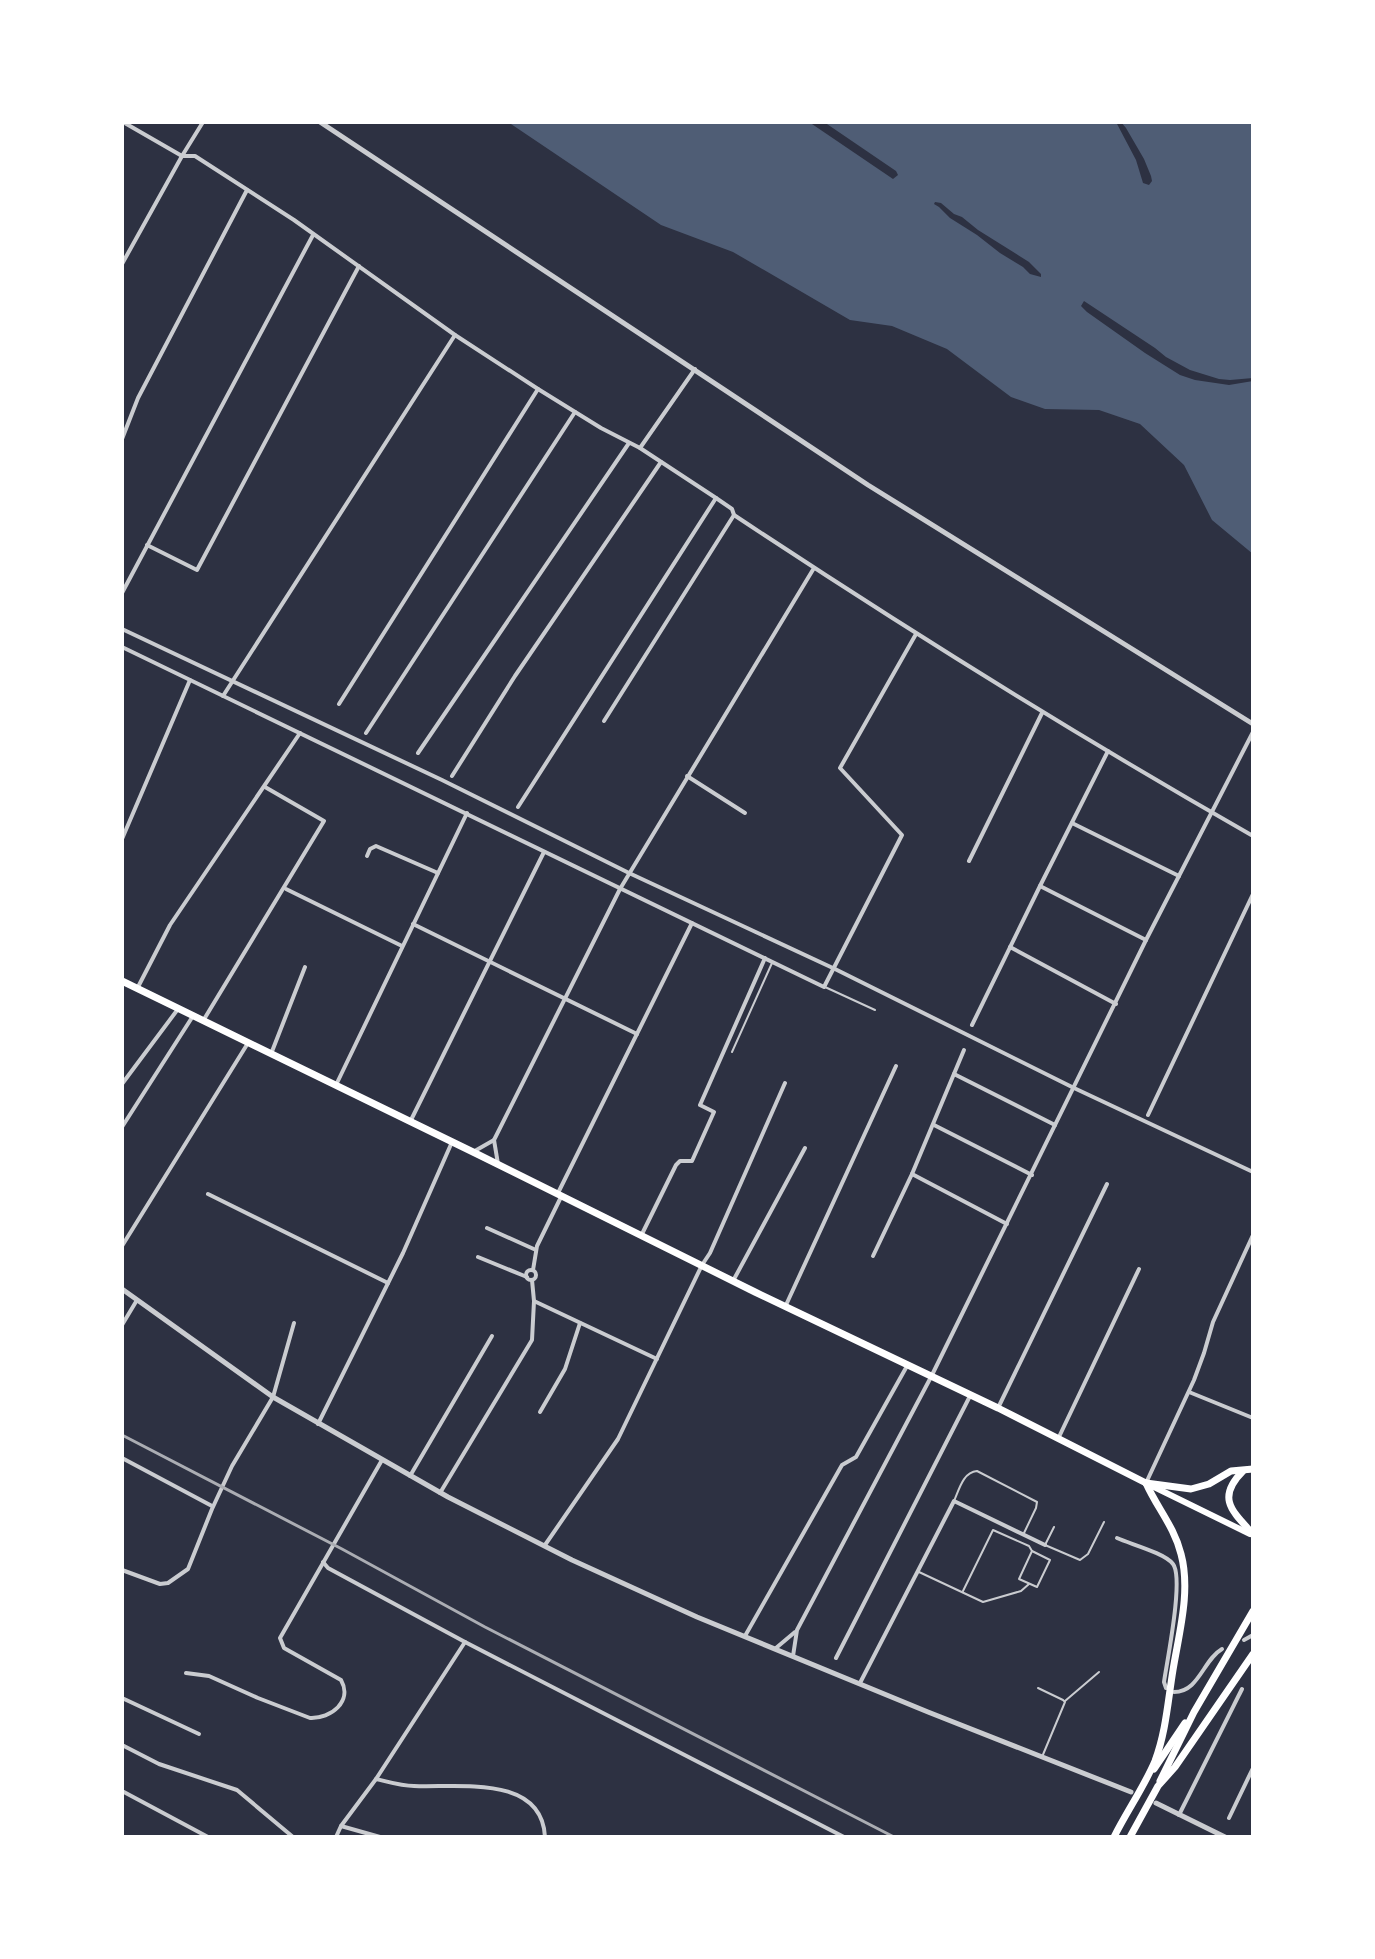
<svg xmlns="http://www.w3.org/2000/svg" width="1375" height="1959" font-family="Ubuntu,sans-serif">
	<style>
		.water { fill: #4f5d75 }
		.pier { fill: #2d3142 }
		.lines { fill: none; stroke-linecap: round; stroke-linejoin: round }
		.service { stroke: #caccd0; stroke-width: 2 }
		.minor { stroke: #caccd0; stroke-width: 4 }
		.tertiary { stroke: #caccd0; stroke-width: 5 }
		.secondary { stroke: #fff; stroke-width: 6 }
		.primary { stroke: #fff; stroke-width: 7 }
		.trunk { stroke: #fff; stroke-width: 7 }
		.rail { stroke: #abadb3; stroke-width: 3 }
	</style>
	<rect width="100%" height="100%" fill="#2d3142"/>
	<!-- water -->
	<path class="water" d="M 508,122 L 1253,122 L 1253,554 L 1212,520 L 1184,465 L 1140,424 L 1099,410 L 1045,409 L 1011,397 L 947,349 L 892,326 L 850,320 L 733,252 L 661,225 Z"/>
	<!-- pier -->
	<g class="pier">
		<path d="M 809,122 L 824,122 L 896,171 L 898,175 L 893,179 Z"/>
		<path d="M 1116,122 L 1121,122 L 1126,128 L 1144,159 L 1151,176 L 1152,181 L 1149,185 L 1143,183 L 1136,160 Z"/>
		<path d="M 935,202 L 941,203 L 954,214 L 962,217 L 978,230 L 1029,262 L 1041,274 L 1041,277 L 1030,274 L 1023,267 L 1000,253 L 977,235 L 950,218 L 939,207 L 934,204 Z"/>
		<path d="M 1084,301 L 1155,348 L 1166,357 L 1190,370 L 1219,379 L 1230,380 L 1253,378 L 1253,381 L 1229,385 L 1195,380 L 1180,375 L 1145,353 L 1087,312 L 1081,306 Z"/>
	</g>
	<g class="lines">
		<!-- service -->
		<g class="service">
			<path d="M 825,987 L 875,1010"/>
			<path d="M 732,1052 L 772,963"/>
			<path d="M 954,1501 C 959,1490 963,1472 977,1471 L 1037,1502 L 1036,1508 L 1024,1533"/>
			<path d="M 1054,1527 L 1045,1545 L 1080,1560 L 1088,1554 L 1104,1522"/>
			<path d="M 1032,1551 L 1050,1560 L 1037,1587 L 1019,1579 Z"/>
			<path d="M 919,1572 L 983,1602 L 1021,1591 L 1029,1584"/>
			<path d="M 963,1591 L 993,1530 L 1029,1546 L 1032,1551"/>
			<path d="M 1038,1688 L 1063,1700 L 1065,1702 L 1042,1757"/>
			<path d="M 1065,1701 L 1099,1672"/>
		</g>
		<!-- minor -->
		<g class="minor">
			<path d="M 123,122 L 182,156 L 195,156 L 294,220 L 455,335 L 538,389 L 601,428 L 640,448 L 716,498 L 732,509 L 734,515 C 903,627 1076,735 1253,836"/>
			<path d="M 122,264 L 182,156 L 203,122"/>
			<path d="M 122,439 L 138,398 L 247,190"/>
			<path d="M 640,448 L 695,369"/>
			<path d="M 147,545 L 197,570 L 359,266"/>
			<path d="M 122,593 L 313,235"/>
			<path d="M 122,629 L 442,780 L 629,873 L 835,969 L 1074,1088 L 1253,1172"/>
			<path d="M 122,647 L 824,987 L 902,835 L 840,768 L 916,634"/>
			<path d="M 223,696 L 455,335"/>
			<path d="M 339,704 L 538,389"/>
			<path d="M 604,721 L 734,515"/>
			<path d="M 366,733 L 575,412"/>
			<path d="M 418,753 L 629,443"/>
			<path d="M 452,776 L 515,676 L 661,462"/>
			<path d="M 687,776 L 745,813"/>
			<path d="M 518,807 L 716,498"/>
			<path d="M 1072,823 L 1179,876"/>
			<path d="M 122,839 L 190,680"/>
			<path d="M 367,856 L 370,849 L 376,846 L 438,873"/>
			<path d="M 969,861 L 1042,713"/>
			<path d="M 1040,886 L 1146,940"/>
			<path d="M 286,889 L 402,946"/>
			<path d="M 413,924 L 637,1034"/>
			<path d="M 1010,947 L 1116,1004"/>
			<path d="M 138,987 L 170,925 L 300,733"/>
			<path d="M 203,1021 L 324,821 L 265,787"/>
			<path d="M 972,1025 L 1040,886 L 1108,751"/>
			<path d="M 271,1054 L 305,967"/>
			<path d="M 954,1074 L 1055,1125"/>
			<path d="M 122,1084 L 178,1009"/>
			<path d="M 336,1085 L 467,813"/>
			<path d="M 1148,1115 L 1253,894"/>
			<path d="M 411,1120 L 544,852"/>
			<path d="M 934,1125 L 1032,1175"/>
			<path d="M 122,1127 L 193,1016"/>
			<path d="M 494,1140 L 498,1164"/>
			<path d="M 473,1152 L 494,1140 L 620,889 L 814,568"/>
			<path d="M 912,1174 L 1007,1224"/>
			<path d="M 558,1193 L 692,923"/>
			<path d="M 208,1194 L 388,1283"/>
			<path d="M 487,1228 L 536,1250"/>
			<path d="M 641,1236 L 676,1165 L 680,1161 L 692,1161 L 714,1112 L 700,1105 L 765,958"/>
			<path d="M 122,1246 L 248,1043"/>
			<path d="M 873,1256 L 912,1174 L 964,1050"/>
			<path d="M 478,1257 L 527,1277"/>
			<path d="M 533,1270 L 537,1246 L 561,1197"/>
			<circle cx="531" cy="1275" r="5"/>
			<path d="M 733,1281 L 805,1148"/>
			<path d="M 534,1301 L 657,1359"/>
			<path d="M 786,1305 L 896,1066"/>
			<path d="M 122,1325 L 137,1300"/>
			<path d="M 1189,1392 L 1253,1418"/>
			<path d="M 998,1408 L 1107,1184"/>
			<path d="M 540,1412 L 565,1369 L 580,1323"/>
			<path d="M 318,1424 L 403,1253 L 452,1142"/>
			<path d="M 1058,1439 L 1139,1269"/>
			<path d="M 122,1458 L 212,1506"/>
			<path d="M 410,1476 L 492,1336"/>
			<path d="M 1146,1483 L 1194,1380 L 1204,1353 L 1213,1322 L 1253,1235"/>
			<path d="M 440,1493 L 532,1340 L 534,1301 L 532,1280"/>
			<path d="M 1117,1538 C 1130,1544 1165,1553 1173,1564 C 1184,1578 1167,1661 1164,1682 L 1166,1688"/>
			<path d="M 545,1545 L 618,1439 L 702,1265 L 710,1253 L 785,1083"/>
			<path d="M 323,1562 L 328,1568 L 465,1642 L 844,1837"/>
			<path d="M 122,1570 L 160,1584 L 168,1583 L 188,1569 L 212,1509 L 232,1466 L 273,1397 L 294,1323"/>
			<path d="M 745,1636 L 842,1465 L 856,1457 L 907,1366"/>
			<path d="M 1244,1640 L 1253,1635"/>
			<path d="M 776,1648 L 795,1632"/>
			<path d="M 793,1656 L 797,1630 L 931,1377 L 1146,940 L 1253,732"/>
			<path d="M 836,1658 L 970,1396"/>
			<path d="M 186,1673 L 209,1676 L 258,1698 L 310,1718 C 331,1719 353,1701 341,1680 L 284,1648 L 280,1638 L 382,1460"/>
			<path d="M 860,1683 L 954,1501 L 1045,1545"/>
			<path d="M 1174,1692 C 1199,1692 1203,1660 1222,1649"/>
			<path d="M 122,1698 L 199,1734"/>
			<path d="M 122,1745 L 159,1764 L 237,1790 L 293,1837"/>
			<path d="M 376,1779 C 389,1782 401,1786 414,1786 C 458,1788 542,1774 545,1837"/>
			<path d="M 122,1791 L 208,1837"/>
			<path d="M 1179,1815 L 1242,1689"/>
			<path d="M 1229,1818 L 1253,1768"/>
			<path d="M 341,1826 L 380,1837"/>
			<path d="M 336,1837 L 341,1826 L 376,1779 L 465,1642"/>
		</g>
		<!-- tertiary -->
		<g class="tertiary">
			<path d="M 320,122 L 868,485 L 1253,724"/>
			<path d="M 122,1289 L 273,1397 L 448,1497 L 572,1560 L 697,1617 L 928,1712 L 1131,1792"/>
			<path d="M 1156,1803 L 1225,1837"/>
		</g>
		<!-- secondary -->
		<path class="secondary" d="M 1152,1486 L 1250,1534"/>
		<!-- primary -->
		<path class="primary" d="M 122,981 L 473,1152 L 755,1292 L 998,1408 L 1146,1483"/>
		<!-- trunk -->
		<g class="trunk">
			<path d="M 1243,1471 C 1216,1498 1232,1511 1253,1534"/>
			<path d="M 1146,1483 L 1191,1489 L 1209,1484 L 1231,1471 L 1253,1469"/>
			<path d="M 1154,1769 L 1185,1723"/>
			<path d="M 1160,1781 L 1194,1712 L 1253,1611"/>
			<path d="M 1114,1837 C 1127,1811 1144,1787 1155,1761 C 1166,1732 1168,1700 1173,1670 C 1179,1633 1191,1591 1181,1554 C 1174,1526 1157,1508 1146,1483"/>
			<path d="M 1130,1837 L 1158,1786 L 1175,1767 L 1253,1654"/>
		</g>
		<!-- rail -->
		<path class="rail" d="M 122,1435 L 342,1549 L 485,1627 L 894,1837"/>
	</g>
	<!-- border -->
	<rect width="1375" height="1959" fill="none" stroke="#ffffff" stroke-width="248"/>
</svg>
